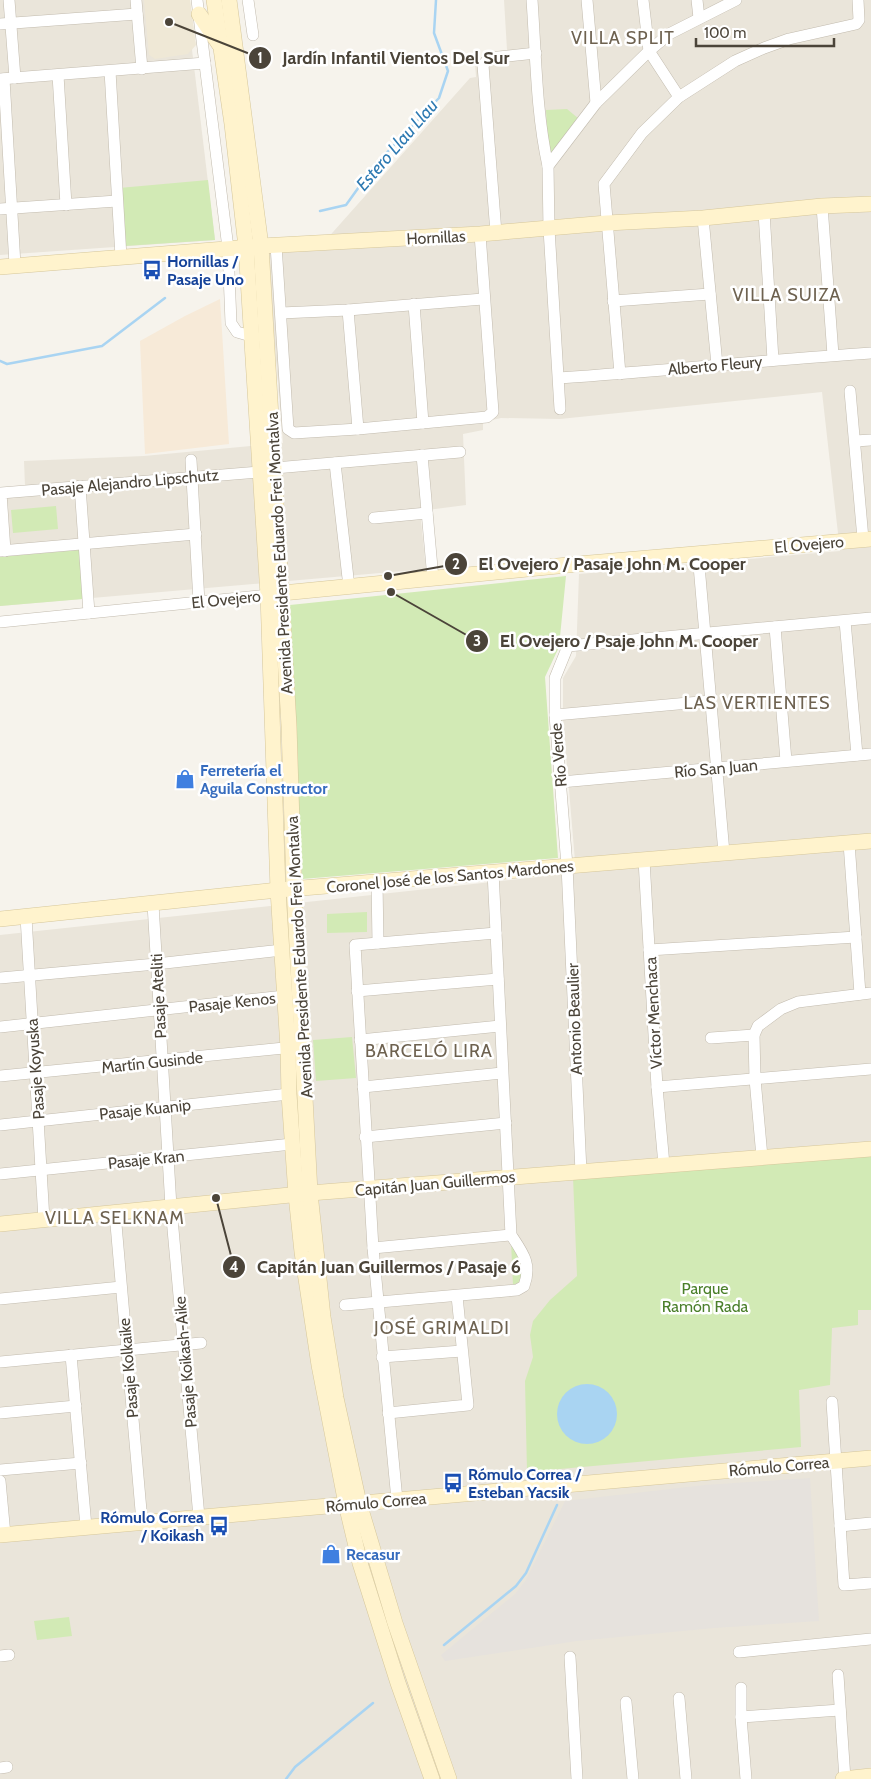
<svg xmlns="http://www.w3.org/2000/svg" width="871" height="1779" font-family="Cabin,sans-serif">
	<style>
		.residential { fill: #eae5da }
		.commercial { fill: #f7ead8 }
		.industrial { fill: #e6e2dd }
		.education { fill: #efe8d6 }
		.green { fill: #d2eab5 }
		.water { fill: #a9d4f2 }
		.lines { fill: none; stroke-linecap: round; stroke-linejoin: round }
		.stream { stroke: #a9d4f2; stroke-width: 2.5 }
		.street-casing { stroke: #c2bbae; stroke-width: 12 }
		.secondary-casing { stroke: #d6c79b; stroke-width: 16 }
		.street { stroke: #fff; stroke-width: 11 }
		.secondary { stroke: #fff3cd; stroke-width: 15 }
		.labels { text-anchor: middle; stroke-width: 5; stroke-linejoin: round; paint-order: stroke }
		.street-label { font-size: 16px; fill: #4b4439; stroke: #fff }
		.transit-label { font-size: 16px; font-weight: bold; fill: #164399; stroke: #fff; text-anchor: start }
		.shop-label { font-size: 16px; font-weight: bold; fill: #366cbe; stroke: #fff; text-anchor: start }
		.park-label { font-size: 16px; fill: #4a7f2a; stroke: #fff }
		.neighbourhood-label { font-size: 18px; letter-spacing: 1px; fill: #6e6250; stroke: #fff }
		.water-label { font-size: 18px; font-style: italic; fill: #2e7ab2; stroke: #fff }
		.leader { fill: none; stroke: #4b4439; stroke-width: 2 }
		.callout-dot { fill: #4b4439; stroke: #fff; stroke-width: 2 }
		.mark-label { font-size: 15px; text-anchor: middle; font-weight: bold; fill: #fff }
		.callout-label { font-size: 18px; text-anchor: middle; font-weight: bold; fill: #4b4439; stroke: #fff; stroke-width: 5; stroke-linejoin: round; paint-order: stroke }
	</style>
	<rect width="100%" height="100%" fill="#f6f3ec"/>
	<!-- residential -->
	<g class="residential">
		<path d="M 0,0 L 186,0 L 215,240 L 0,255 Z"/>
		<path d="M 504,0 L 871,0 L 871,1779 L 0,1779 L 0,935 L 576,873 L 563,718 L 563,678 L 576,656 L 579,574 L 840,551 L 822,392 L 560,419 L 501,418 L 483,422 L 483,430 L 463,434 L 466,505 L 420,511 L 426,569 L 0,606 L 0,489 L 25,486 L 24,461 L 144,456 L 283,443 L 270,287 L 269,251 L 317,250 L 470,78 L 476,77 L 475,63 L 506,62 L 507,50 Z"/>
	</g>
	<!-- commercial -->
	<path class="commercial" d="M 220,299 L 229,444 L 145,454 L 140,341 L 185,316 Z"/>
	<!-- industrial -->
	<path class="industrial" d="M 810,1478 L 819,1621 L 714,1628 L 577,1641 L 445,1661 L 441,1655 L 515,1594 L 526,1580 L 565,1501 L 705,1485 Z"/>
	<!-- education -->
	<path class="education" d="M 144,0 L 190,0 L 196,45 L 188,54 L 155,59 L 149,55 Z"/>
	<!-- green -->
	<g class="green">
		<path d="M 567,109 L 579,119 L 554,153 L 548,152 L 546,110 Z"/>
		<path d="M 208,180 L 215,240 L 125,246 L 119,188 Z"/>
		<path d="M 56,506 L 58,529 L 13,533 L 11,510 Z"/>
		<path d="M 79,550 L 83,599 L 0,606 L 0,557 Z"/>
		<path d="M 566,576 L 559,647 L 545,677 L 558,858 L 302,879 L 290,605 Z"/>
		<path d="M 367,912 L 367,932 L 327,933 L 327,914 Z"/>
		<path d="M 352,1037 L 356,1078 L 316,1081 L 313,1040 Z"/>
		<path d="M 871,1151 L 871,1310 L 858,1310 L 858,1325 L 832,1328 L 830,1385 L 799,1390 L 801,1447 L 527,1472 L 525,1381 L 533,1357 L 530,1335 L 533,1321 L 550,1300 L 577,1276 L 573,1177 Z"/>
		<path d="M 511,1242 L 521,1258 L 522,1281 L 513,1285 Z"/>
		<path d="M 69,1617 L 72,1636 L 37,1640 L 34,1621 Z"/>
	</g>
	<!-- water -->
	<circle class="water" cx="587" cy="1414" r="30"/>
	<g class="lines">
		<!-- stream -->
		<g class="stream">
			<path d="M 320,211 L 346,205 L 374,166 L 439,98 L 448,71 L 434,33 L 436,0"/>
			<path d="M 0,361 L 7,364 L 102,346 L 165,298"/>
			<path d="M 444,1645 L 516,1586 L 526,1573 L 557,1505"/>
			<path d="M 286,1779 L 295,1767 L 373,1703"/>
		</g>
		<defs>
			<g id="street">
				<path d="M 9,0 L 15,78"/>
				<path d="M 136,0 L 142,69"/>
				<path d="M 197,0 L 228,248 L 231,323 L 237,332 L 251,336"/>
				<path d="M 248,0 L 253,35"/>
				<path d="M 532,0 C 536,55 536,112 548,166"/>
				<path d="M 587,0 L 596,103"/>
				<path d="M 643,0 L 649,51 L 679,97"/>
				<path d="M 697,0 L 699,18"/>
				<path d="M 0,24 L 137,14"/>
				<path d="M 110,71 L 121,257"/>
				<path d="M 58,75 L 66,205"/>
				<path d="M 0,79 L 205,63"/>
				<path d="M 4,79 L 15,265"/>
				<path d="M 822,206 L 833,355"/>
				<path d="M 0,209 L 117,201"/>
				<path d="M 764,212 L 773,360"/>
				<path d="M 703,218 L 717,365"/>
				<path d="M 496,233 L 483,65 L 489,58 L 536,53"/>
				<path d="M 276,245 L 288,429 L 294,433 L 358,429 L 487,417 L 493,412 L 480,234"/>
				<path d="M 613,301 L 710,294"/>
				<path d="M 414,304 L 423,423"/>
				<path d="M 348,310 L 358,429"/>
				<path d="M 281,313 L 348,310 L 483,299"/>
				<path d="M 620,374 L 604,184 L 642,133 L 679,97 L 735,61 L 764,48 L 789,39 L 856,24 L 859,20 L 858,0"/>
				<path d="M 559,378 C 663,371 767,360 871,353"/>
				<path d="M 850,391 L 863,539"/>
				<path d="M 560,409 L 549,229 L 548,166 L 596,103 L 649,51 L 669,34 L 736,0"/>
				<path d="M 855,441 L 871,440"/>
				<path d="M 422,455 L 433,579"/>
				<path d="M 191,460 L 199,602"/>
				<path d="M 335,463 L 349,587"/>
				<path d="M 275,468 L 460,452"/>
				<path d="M 80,486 L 89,613"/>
				<path d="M 374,518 L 427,513"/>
				<path d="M 0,551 L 196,534"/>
				<path d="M 5,551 L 1,493 L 260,472"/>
				<path d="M 698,554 L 724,853"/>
				<path d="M 845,621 L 857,755"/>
				<path d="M 0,622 L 268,595"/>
				<path d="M 775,627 L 786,761"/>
				<path d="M 555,715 L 711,701"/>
				<path d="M 561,782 L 871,754"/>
				<path d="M 849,843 L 860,994"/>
				<path d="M 644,860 L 657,1087 L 664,1165"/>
				<path d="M 377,882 L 378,943"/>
				<path d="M 153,904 L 171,1207 L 199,1517"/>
				<path d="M 26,917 L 44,1220"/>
				<path d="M 649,950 L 856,937"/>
				<path d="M 0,978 L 156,964 L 282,950"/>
				<path d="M 357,991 L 498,979"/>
				<path d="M 0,1027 L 285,996"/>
				<path d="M 711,1038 L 754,1035"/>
				<path d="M 360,1040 L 500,1026"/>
				<path d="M 0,1076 L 294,1047"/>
				<path d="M 363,1087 L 502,1073"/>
				<path d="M 657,1087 L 871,1069"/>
				<path d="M 0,1125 L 289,1094"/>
				<path d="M 365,1137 L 506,1123"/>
				<path d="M 762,1157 L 755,1079 L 754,1035 L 758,1026 L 781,1009 L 798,1002 L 871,993"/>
				<path d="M 581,1172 L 567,866 L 555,715 L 555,678 L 568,646 L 871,618"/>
				<path d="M 0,1174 L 292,1144"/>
				<path d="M 115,1213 L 142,1522"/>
				<path d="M 373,1248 L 511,1235"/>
				<path d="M 0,1299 L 121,1287"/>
				<path d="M 345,1305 L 517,1290 L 524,1286 C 532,1264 523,1253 511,1235 L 493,872"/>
				<path d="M 71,1355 L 86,1527"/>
				<path d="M 382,1357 L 462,1351"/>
				<path d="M 0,1362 L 201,1343"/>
				<path d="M 832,1402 L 844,1585 L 871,1583"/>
				<path d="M 0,1413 L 76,1406"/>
				<path d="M 388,1413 L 468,1405 L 457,1296"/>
				<path d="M 0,1470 L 81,1463"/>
				<path d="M 0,1481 L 5,1535"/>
				<path d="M 397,1500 L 373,1248 L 355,945 L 496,933"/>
				<path d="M 840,1526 L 871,1523"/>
				<path d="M 739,1652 L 871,1639"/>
				<path d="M 0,1656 L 9,1655"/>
				<path d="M 570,1657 L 577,1779"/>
				<path d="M 838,1675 L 845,1779"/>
				<path d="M 741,1688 L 741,1717 L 746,1779"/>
				<path d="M 679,1698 L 686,1779"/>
				<path d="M 626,1702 L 633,1779"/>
				<path d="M 741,1717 L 840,1710"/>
				<path d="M 0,1768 L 7,1767"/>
			</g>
			<g id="secondary">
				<path d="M 214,0 L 232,124 L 246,247 L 268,595 L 278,890 L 288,1048 L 289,1094 L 296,1195 L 302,1252 L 319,1365 L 346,1504 L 360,1563 L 398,1683 L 432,1779"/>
				<path d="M 229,0 L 261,246 L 289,726 L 294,889 L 310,1193 L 323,1317 L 336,1398 L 359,1503 L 395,1623 L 449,1779"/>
				<path d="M 199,14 L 219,44"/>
				<path d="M 0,267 L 261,246 L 480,234 L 607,223 L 703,218 L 822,206 L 871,204"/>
				<path d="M 272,594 L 578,564 L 871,539"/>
				<path d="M 0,919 L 278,890 L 871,841"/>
				<path d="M 0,1224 L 310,1193 L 871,1149"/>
				<path d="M 0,1535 L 871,1458"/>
				<path d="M 843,1779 L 871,1776"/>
			</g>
		</defs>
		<!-- street casing -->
		<use href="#street" class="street-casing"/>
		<!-- secondary casing -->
		<use href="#secondary" class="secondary-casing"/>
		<!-- street -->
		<use href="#street" class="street"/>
		<!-- secondary -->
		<use href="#secondary" class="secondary"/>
	</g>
	<!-- icons -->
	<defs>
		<symbol id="bus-bare" viewBox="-9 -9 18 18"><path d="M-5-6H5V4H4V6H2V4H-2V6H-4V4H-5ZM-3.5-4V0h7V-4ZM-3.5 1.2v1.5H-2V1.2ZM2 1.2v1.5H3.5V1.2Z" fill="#1a4fb4" stroke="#fff" stroke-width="2.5" paint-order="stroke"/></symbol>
		<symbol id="shop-bare" viewBox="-9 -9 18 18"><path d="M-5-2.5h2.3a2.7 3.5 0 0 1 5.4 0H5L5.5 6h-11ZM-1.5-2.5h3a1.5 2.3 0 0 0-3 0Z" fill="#3f7fe0" stroke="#fff" stroke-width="2.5" paint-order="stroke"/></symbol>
	</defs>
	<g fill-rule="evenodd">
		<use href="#bus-bare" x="138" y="256" width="28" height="28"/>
		<use href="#shop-bare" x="171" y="765" width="28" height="28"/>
		<use href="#bus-bare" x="439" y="1469" width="28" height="28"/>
		<use href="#bus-bare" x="205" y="1512" width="28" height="28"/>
		<use href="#shop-bare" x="317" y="1540" width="28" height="28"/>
	</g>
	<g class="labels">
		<!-- street labels -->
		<g class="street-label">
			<text transform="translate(436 237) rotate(-3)" y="6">Hornillas</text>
			<text transform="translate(715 365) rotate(-5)" y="6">Alberto Fleury</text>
			<text transform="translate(130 482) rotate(-5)" y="6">Pasaje Alejandro Lipschutz</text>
			<text transform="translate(809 544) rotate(-5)" y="6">El Ovejero</text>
			<text transform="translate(279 553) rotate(-93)" y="6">Avenida Presidente Eduardo Frei Montalva</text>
			<text transform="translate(226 599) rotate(-6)" y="6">El Ovejero</text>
			<text transform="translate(558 755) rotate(-95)" y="6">Río Verde</text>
			<text transform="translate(716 768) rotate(-5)" y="6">Río San Juan</text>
			<text transform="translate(450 876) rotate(-5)" y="6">Coronel José de los Santos Mardones</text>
			<text transform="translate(299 957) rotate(-93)" y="6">Avenida Presidente Eduardo Frei Montalva</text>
			<text transform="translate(158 996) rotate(-93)" y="6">Pasaje Ateliti</text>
			<text transform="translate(232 1002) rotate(-6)" y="6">Pasaje Kenos</text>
			<text transform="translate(653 1013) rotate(-93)" y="6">Víctor Menchaca</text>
			<text transform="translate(574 1019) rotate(-92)" y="6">Antonio Beaulier</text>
			<text transform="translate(152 1062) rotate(-6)" y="6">Martín Gusinde</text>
			<text transform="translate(35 1069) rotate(-94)" y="6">Pasaje Koyuska</text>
			<text transform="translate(145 1109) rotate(-6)" y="6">Pasaje Kuanip</text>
			<text transform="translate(146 1159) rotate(-6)" y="6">Pasaje Kran</text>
			<text transform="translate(435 1183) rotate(-5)" y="6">Capitán Juan Guillermos</text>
			<text transform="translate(185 1362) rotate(-95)" y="6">Pasaje Koikash-Aike</text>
			<text transform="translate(128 1368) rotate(-95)" y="6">Pasaje Kolkaike</text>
			<text transform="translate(779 1466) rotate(-5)" y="6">Rómulo Correa</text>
			<text transform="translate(376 1502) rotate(-5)" y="6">Rómulo Correa</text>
		</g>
		<!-- transit labels -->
		<g class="transit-label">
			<text x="167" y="267">Hornillas /<tspan x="167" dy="18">Pasaje Uno</tspan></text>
			<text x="468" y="1480">Rómulo Correa /<tspan x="468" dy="18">Esteban Yacsik</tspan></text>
			<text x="204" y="1523" text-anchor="end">Rómulo Correa<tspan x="204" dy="18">/ Koikash</tspan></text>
		</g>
		<!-- shop labels -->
		<g class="shop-label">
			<text x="200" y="776">Ferretería el<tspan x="200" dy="18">Aguila Constructor</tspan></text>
			<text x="346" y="1560">Recasur</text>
		</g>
		<!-- park labels -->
		<g class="park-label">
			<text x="705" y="1294">Parque<tspan x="705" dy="18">Ramón Rada</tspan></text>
		</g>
		<!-- neighbourhood labels -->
		<g class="neighbourhood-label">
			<text x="623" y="44">VILLA SPLIT</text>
			<text x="787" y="301">VILLA SUIZA</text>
			<text x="757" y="709">LAS VERTIENTES</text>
			<text x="429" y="1057">BARCELÓ LIRA</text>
			<text x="115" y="1224">VILLA SELKNAM</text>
			<text x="442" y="1334">JOSÉ GRIMALDI</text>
		</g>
		<!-- water labels -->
		<g class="water-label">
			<text transform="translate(397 145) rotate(-49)" y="6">Estero Llau Llau</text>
		</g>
	</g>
	<!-- callouts -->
	<path class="leader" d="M169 22L260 58M388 576L456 564M391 592L477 641M216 1198L234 1267"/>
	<g class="callout-dot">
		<circle cx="169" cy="22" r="5"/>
		<circle cx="388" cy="576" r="5"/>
		<circle cx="391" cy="592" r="5"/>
		<circle cx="216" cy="1198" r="5"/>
		<circle cx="260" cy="58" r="12"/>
		<circle cx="456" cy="564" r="12"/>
		<circle cx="477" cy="641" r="12"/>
		<circle cx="234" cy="1267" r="12"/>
	</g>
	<g class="mark-label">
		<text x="260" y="63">1</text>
		<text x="456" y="569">2</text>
		<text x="477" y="646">3</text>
		<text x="234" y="1272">4</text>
	</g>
	<g class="callout-label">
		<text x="396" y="64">Jardín Infantil Vientos Del Sur</text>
		<text x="612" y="570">El Ovejero / Pasaje John M. Cooper</text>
		<text x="629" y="647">El Ovejero / Psaje John M. Cooper</text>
		<text x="389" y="1273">Capitán Juan Guillermos / Pasaje 6</text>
	</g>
	<!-- scale -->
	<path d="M696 38v8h138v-8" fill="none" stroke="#4b4439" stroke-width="2.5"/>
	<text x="704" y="38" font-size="15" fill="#4b4439" stroke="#ffffff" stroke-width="4" paint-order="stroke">100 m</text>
</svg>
